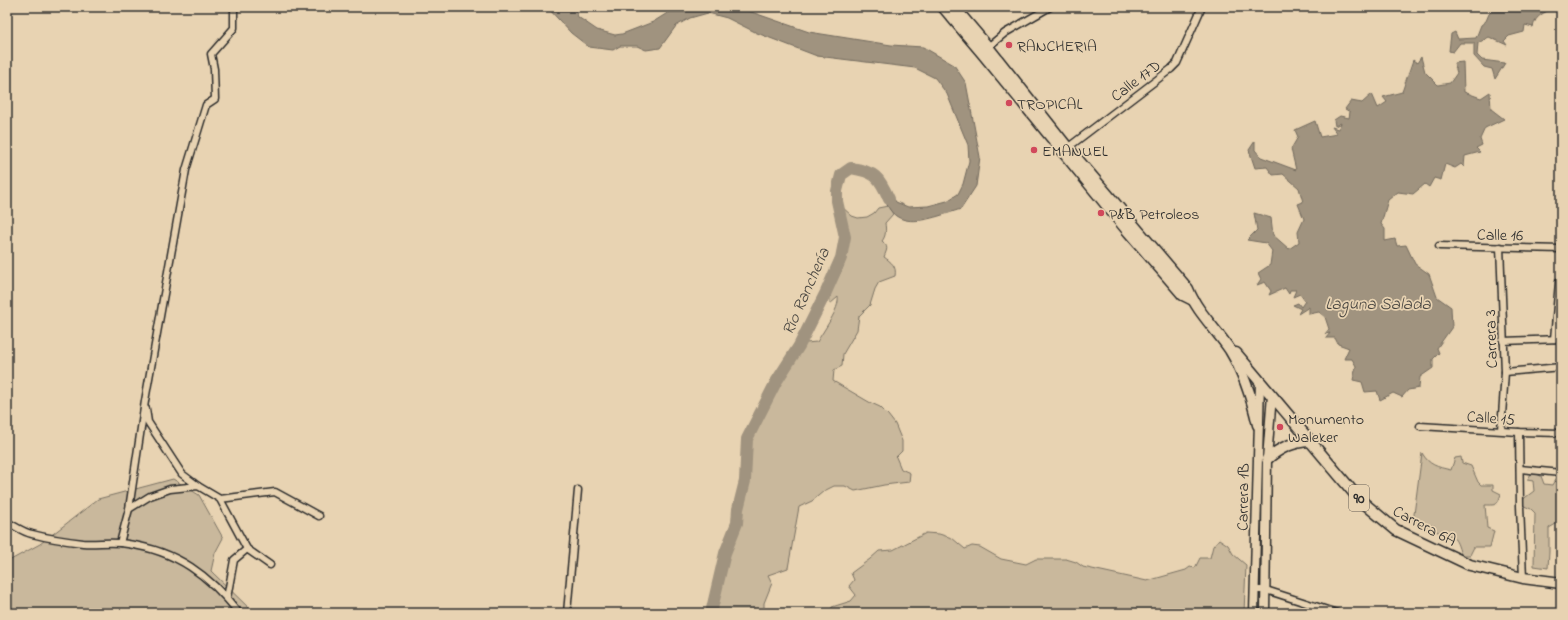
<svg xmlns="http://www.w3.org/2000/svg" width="1568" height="620" font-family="'Indie Flower',sans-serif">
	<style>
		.green { fill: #c9b89c; stroke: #7a7264 }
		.water { fill: #a0937f; stroke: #71695d }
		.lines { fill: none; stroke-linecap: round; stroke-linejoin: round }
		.river { stroke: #a0937f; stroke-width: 12 }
		.minor-casing { stroke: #2b2b2b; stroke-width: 9 }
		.tertiary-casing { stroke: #2b2b2b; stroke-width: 11 }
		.trunk-casing { stroke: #2b2b2b; stroke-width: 13 }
		.minor { stroke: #e8d3b2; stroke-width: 6 }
		.tertiary { stroke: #e8d3b2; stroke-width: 8 }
		.trunk { stroke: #e8d3b2; stroke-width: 10 }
		.poi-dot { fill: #d1495b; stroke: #e8d3b2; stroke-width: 1.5 }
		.labels { text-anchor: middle; stroke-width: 3.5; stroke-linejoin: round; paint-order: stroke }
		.shield { fill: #e8d3b2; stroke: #645d54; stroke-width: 1 }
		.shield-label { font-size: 15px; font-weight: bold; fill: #2b2b2b }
		.poi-label { font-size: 16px; fill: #2b2b2b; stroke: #e8d3b2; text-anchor: start }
		.street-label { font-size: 16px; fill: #2b2b2b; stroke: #e8d3b2 }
		.water-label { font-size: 17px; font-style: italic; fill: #484540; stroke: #e8d3b2 }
	</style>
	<rect width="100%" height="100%" fill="#e8d3b2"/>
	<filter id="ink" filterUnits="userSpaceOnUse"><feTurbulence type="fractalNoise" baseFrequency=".025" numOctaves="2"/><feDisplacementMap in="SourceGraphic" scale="8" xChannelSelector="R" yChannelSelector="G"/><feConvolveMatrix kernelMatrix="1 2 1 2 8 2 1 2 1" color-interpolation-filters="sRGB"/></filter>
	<g filter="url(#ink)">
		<!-- green -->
		<g class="green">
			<path d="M 841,206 L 852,216 L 858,218 L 867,217 L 874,213 L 878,208 L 888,206 L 893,214 L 885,223 C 886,230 886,236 882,241 C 889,247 887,249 884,257 C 891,262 897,266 895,276 L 879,282 L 875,289 L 870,305 L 859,316 L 857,330 L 843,354 L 842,366 L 834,370 L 833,381 L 869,402 L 880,407 L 888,415 L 895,424 L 902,441 L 902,451 L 896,457 L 901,469 L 910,473 L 909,482 L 884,485 L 855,491 L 845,486 L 834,486 L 824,491 L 812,501 L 799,507 L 788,568 L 768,575 L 772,583 L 764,603 L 764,613 L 711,613 L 725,553 L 737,523 L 738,510 L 745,484 L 747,439 L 776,382 L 799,346 L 806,343 L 817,342 C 823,331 840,309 838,297 L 830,304 C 830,297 830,288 833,282 C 835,280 837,279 838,277 C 843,269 849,253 847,244 L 844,243 L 844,236 L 838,207 Z"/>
			<path d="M 1422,453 C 1429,465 1437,467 1451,470 L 1455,458 L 1461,457 L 1462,463 L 1471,466 L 1478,482 L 1481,485 L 1493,485 L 1493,490 L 1501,494 C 1497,506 1497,505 1485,505 L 1487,528 L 1494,531 L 1490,547 L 1474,547 L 1470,555 L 1461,555 C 1455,535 1455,537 1435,531 L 1435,526 L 1431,525 L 1429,531 L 1413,522 Z"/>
			<path d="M 1531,474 L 1536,474 L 1541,476 L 1544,484 L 1552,485 L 1556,478 L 1560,479 L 1561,483 L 1561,521 L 1549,528 L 1549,552 L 1548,568 L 1534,566 L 1535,513 L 1531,509 L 1522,505 L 1522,500 L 1534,491 L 1533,481 L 1527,480 Z"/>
			<path d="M 173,479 L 199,495 L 223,538 L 215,553 L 211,571 L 254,613 L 7,613 L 7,562 L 40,544 L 98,499 Z"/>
			<path d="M 926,533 L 939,534 L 952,538 L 965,549 L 972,546 L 980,547 L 1001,559 L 1026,564 L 1036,559 L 1066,559 L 1076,562 L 1083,567 L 1147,581 L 1186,570 L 1190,567 L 1195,568 L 1200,558 L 1210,558 L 1213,546 L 1219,539 L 1228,545 L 1233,554 L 1246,565 L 1244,613 L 831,613 L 832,607 L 851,601 L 856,595 L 849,586 L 854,580 L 851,573 L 870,559 L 879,551 L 893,550 Z"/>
		</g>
		<!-- water -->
		<g class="water">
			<path d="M 547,7 L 574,7 L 578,17 L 597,30 L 615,35 L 622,34 L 653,22 L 677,7 L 737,7 L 809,32 L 891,45 L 923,47 L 954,65 L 966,83 L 980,157 L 976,186 L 961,209 C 926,220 888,237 882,185 L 890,193 L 896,202 L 908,207 L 928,206 L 947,201 L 958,194 L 963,184 L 969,161 L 968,145 L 947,94 L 935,78 L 915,68 L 817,56 L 757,33 L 727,18 L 708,13 L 690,18 L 676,26 L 660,48 L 646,50 L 637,46 L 620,46 L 613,50 L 589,47 L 571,33 Z"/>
			<path d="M 1496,7 L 1554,7 C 1544,14 1536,14 1533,27 L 1525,25 L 1524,32 L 1509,36 L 1504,41 L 1507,45 L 1489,37 L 1478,43 L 1477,55 L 1482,60 L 1505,63 L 1495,79 L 1492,69 L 1484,67 L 1474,56 L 1474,43 L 1460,43 L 1453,52 L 1449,51 L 1451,34 L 1455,32 L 1458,39 L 1476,38 L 1481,25 L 1486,21 L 1489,14 Z"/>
			<path d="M 1421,57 L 1425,72 L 1438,85 L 1450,83 L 1457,73 L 1454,63 L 1463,62 L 1464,92 L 1481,98 L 1490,92 L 1491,109 L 1504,119 L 1485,128 L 1480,139 L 1482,145 L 1476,148 L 1480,152 L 1465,156 L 1464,167 L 1461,164 L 1455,168 L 1445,164 L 1441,180 L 1434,178 L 1429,187 L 1425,184 L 1413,194 L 1398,192 L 1388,200 L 1381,224 L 1385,229 L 1385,241 L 1395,239 L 1397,246 L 1406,245 L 1415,264 L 1429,274 L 1437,297 L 1451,307 L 1452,327 L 1437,348 L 1439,353 L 1433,359 L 1433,368 L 1420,377 L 1419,388 L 1408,390 L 1402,397 L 1393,393 L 1380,400 L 1377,391 L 1365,392 L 1362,382 L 1353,380 L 1356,366 L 1352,359 L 1344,359 L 1349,348 L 1338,344 L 1335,338 L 1326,338 L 1330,333 L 1325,334 L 1329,329 L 1325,317 L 1319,312 L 1309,314 L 1309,307 L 1298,314 L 1301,309 L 1293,305 L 1298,303 L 1301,307 L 1305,301 L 1300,294 L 1293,297 L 1296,290 L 1290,290 L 1289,294 L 1285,288 L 1269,295 L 1271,291 L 1265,282 L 1257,285 L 1261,279 L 1258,273 L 1270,265 L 1272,251 L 1266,243 L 1247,240 L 1257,230 L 1254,213 L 1271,218 L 1273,235 L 1289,249 L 1299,242 L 1298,232 L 1304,219 L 1298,204 L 1303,202 L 1299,188 L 1283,174 L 1273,175 L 1267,167 L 1255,168 L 1249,150 L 1255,141 L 1255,150 L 1261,157 L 1296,170 L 1291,149 L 1298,137 L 1295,130 L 1315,121 L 1320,137 L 1337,134 L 1332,127 L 1338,129 L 1341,123 L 1335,126 L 1334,120 L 1340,116 L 1349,118 L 1350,112 L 1345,109 L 1351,101 L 1362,103 L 1372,94 L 1378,108 L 1387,102 L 1383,97 L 1402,92 L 1413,60 L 1417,63 Z"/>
		</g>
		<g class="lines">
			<!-- river -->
			<path class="river" d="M 711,613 L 725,553 L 737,523 L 738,509 L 745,481 L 747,439 L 776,382 L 799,346 L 826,292 L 841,258 L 845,237 L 837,201 L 837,191 L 841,175 L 851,168 C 875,172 879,176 889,199"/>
			<defs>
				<g id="minor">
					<path d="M 988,47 L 1005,33 L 1050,7"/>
					<path d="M 1066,149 L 1171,69 L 1177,63 L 1202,7"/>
					<path d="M 1439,246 L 1561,249"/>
					<path d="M 1500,247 L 1505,372 L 1501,430"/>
					<path d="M 1554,339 L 1559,282"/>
					<path d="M 1503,341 L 1561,339"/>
					<path d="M 1505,372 L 1561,367"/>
					<path d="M 146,409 L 148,422 L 182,474 L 198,486"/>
					<path d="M 1420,426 L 1519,432 L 1561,433"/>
					<path d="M 1519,432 L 1520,506 L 1523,578"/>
					<path d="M 1520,469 L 1561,473"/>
					<path d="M 220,499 L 275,492 L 319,516"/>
					<path d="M 129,509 L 150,496 L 170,489 L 198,486 L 220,499 L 247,549 L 270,565"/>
					<path d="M 7,522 C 15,526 23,532 32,534 C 47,538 66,541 83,543 C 98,544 113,541 128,544 C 177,551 209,575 239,613"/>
					<path d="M 120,543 L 129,509 L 145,401 L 186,170 L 206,105 L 215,99 L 214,69 L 211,54 L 234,28 L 234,7"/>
					<path d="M 1255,590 L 1266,590 L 1337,613"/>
					<path d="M 227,598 L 234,560 L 247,549"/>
					<path d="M 567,613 L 578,490"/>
				</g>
				<g id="tertiary">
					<path d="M 1254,613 L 1260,381"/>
					<path d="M 1265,613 L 1267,459 L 1272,395"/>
				</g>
				<g id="trunk">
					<path d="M 943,7 L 982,53 L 1126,229 L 1183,295 L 1193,300"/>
					<path d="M 954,7 L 988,47 L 1068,148 L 1188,289 C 1197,312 1216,329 1230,350 C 1244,373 1252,399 1258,425"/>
					<path d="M 1236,353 L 1359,499 L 1396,530 L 1470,565 L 1523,578 L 1561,583"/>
					<path d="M 1267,459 C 1280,448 1292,442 1310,441"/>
				</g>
			</defs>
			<!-- minor casing -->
			<use href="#minor" class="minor-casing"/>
			<!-- tertiary casing -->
			<use href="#tertiary" class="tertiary-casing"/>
			<!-- trunk casing -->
			<use href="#trunk" class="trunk-casing"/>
			<!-- minor -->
			<use href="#minor" class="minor"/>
			<!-- tertiary -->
			<use href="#tertiary" class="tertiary"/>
			<!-- trunk -->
			<use href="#trunk" class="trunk"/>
		</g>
	</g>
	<!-- markers -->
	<g class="poi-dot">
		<circle cx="1009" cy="45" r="4"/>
		<circle cx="1009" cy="103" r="4"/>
		<circle cx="1034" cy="150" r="4"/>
		<circle cx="1101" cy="213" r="4"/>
		<circle cx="1280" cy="427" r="4"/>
	</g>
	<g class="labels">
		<!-- shield labels -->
		<rect class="shield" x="1349" y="485" width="20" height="26" rx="3"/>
		<g class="shield-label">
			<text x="1359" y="503">90</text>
		</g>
		<!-- poi labels -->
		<g class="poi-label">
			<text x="1017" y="51">RANCHERIA</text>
			<text x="1017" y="109">TROPICAL</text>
			<text x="1042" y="156">EMANUEL</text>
			<text x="1109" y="219">P&amp;B Petroleos</text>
			<text x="1288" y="424">Monumento<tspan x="1288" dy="18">Waleker</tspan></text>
		</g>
		<!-- street labels -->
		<g class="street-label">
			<text transform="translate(1135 80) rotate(-37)" y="6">Calle 17D</text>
			<text transform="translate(1500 234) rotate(1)" y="6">Calle 16</text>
			<text transform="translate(1490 339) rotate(-92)" y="6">Carrera 3</text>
			<text transform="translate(1491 417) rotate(4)" y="6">Calle 15</text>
			<text transform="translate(1242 497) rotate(-89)" y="6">Carrera 1B</text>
			<text transform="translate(1425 525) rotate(28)" y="6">Carrera 6A</text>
		</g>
		<!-- water labels -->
		<g class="water-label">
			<text transform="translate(805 291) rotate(-66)" y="6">Río Ranchería</text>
			<text x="1378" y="309">Laguna Salada</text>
		</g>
	</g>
	<!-- margin -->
	<rect width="1568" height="620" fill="none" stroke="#e8d3b2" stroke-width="24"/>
	<rect x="12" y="12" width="1544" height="596" fill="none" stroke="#2b2b2b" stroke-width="1.5" filter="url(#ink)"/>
</svg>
